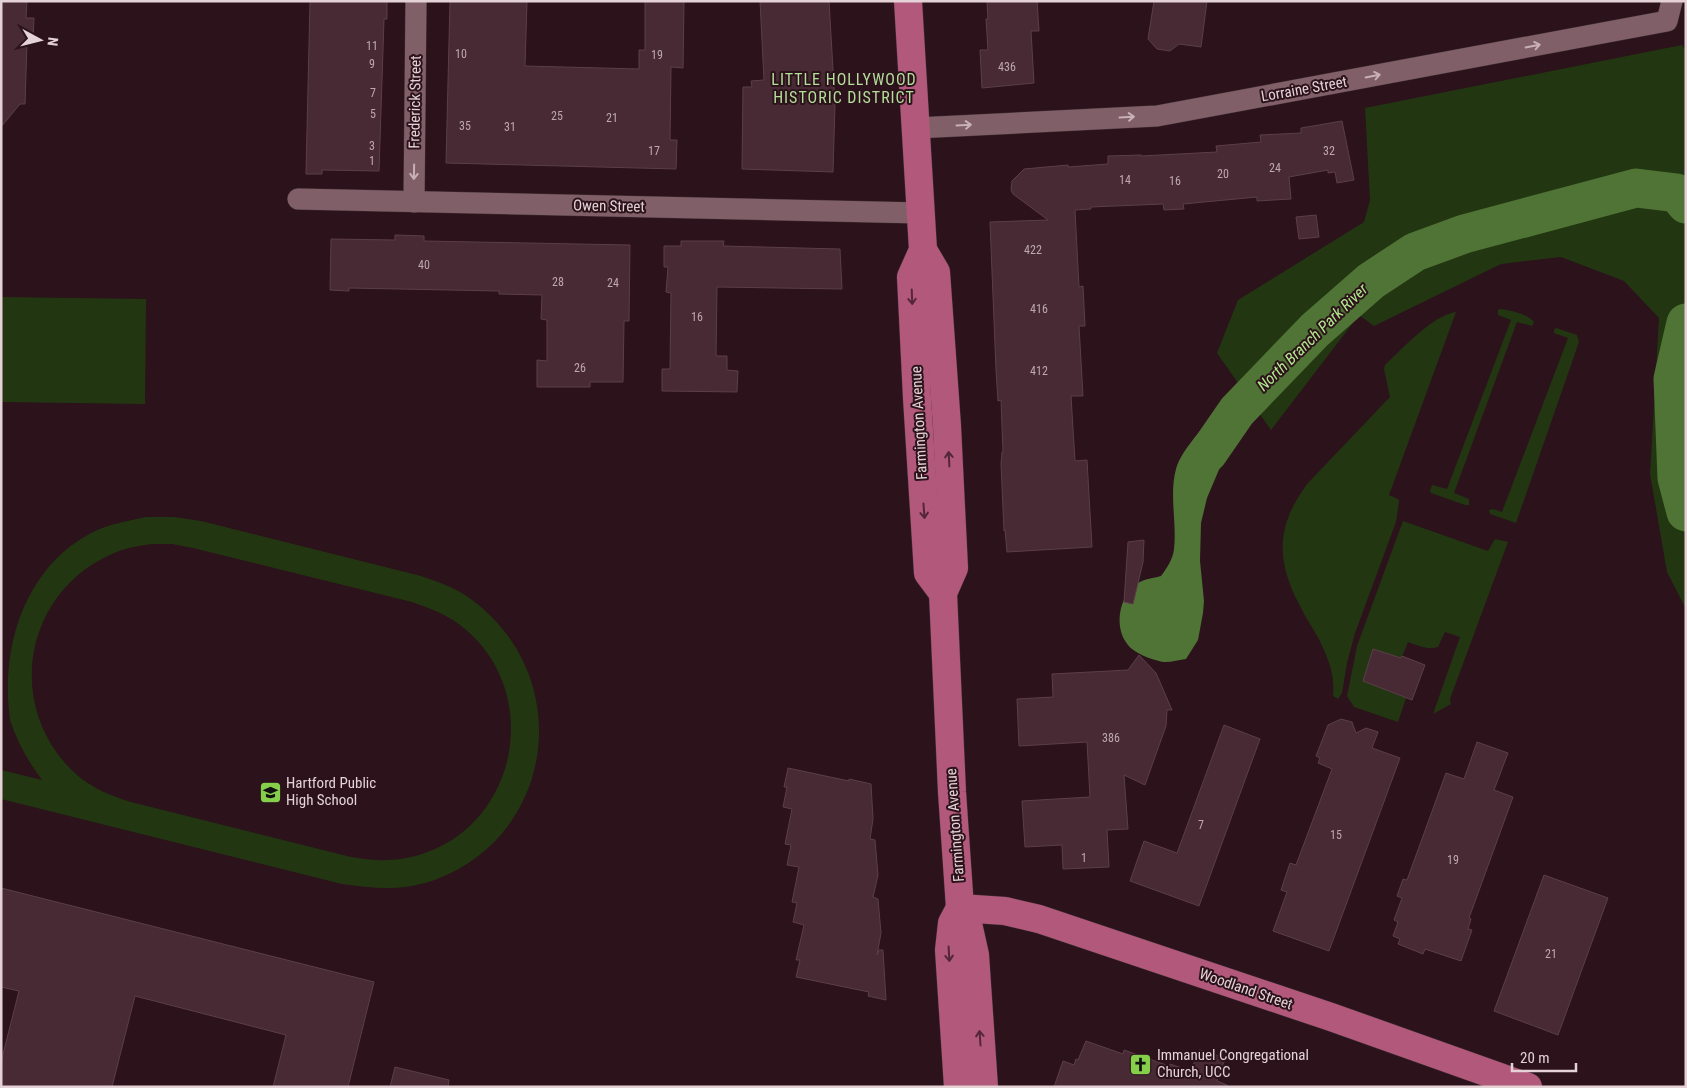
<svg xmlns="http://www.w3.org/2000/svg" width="1687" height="1088" font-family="'Roboto Condensed',sans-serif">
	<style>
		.green { fill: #223711; fill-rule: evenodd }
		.water { fill: #507435 }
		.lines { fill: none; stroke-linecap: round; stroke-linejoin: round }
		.river { stroke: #507435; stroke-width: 39 }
		.building { fill: #472a34; stroke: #5c3e48 }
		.minor-casing { stroke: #402f34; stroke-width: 22 }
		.major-casing { stroke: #402f34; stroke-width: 29 }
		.minor { stroke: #805f69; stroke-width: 21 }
		.major { stroke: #b2587a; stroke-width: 28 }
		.oneway { stroke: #c7b0b6 }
		.oneway2 { stroke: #542738 }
		.labels { text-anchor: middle; stroke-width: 4; stroke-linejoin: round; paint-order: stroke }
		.number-label { font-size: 12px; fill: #bea8ae }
		.street-label { font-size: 15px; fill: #e5d2d7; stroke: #2b121b }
		.poi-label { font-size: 15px; fill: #e5d2d7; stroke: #2b121b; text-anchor: start }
		.neighbourhood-label { font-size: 16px; letter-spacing: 1px; fill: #b5de9b; stroke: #2b121b }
		.water-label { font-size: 16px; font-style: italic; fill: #b2e88d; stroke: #2b121b }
	</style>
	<rect width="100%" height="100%" fill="#2b121b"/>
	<!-- green -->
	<g class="green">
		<path d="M 1682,45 L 1686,51 L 1686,609 L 1667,572 L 1650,474 L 1659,318 L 1624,281 L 1561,257 L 1501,264 L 1374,326 L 1359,315 L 1271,430 L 1217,353 L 1238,300 L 1364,222 L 1370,200 L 1365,108 Z"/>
		<path d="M 1,297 L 146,299 L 145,404 L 1,402 Z"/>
		<path d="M 1500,309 C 1510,310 1528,314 1534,322 L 1532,326 L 1517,322 L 1454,493 L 1469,499 L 1469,505 L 1465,505 L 1431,493 L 1430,491 L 1432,485 L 1447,489 L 1511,320 L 1498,315 L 1498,310 Z"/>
		<path d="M 1456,312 L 1389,495 L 1398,499 L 1399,501 L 1396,522 L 1355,633 L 1347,663 L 1342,693 L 1338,699 L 1333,696 C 1335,674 1329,661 1320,641 C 1313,628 1305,617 1299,604 C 1275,558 1277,524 1308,483 L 1390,397 L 1384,369 L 1385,365 C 1402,349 1433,315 1456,312 Z"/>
		<path d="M 1556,328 L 1577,335 L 1579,342 L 1516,523 L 1490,514 L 1489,510 L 1493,509 L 1502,512 L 1568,338 L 1554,333 L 1554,330 Z"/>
		<path d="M 146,517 L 174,517 L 201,521 L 421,576 C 438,582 457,588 472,600 C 579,679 554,844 425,883 C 397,891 370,888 342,884 L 1,799 L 1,770 L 42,780 C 28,761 17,742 10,720 C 0,646 25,568 91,533 C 108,524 128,521 146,517 ZM 152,544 L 172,544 L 193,548 L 412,602 C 426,607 440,612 453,620 C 545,681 523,824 419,855 C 396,862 374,861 351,857 L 131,802 C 111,796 92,788 77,775 C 4,710 22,593 112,554 C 124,548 138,546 152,544 Z"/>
		<path d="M 1403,521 L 1488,551 L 1495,539 L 1508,542 L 1450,699 L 1451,704 L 1433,714 L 1460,637 L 1445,632 L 1438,647 C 1428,650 1419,646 1408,642 L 1388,691 L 1406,698 L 1398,722 L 1354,707 L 1347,696 L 1357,646 Z"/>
	</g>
	<!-- water -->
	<path class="water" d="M 1226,401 L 1237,411 L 1244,427 L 1229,446 L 1207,498 L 1201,523 L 1200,561 L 1204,601 L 1203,613 L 1198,640 L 1186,659 C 1178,660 1166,664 1159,661 C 1150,659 1134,653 1128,645 C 1113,628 1119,595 1138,583 C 1144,579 1154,578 1161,576 C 1167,568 1173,559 1174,549 C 1177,522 1169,495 1176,469 C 1181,449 1212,418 1226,401 Z"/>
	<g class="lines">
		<!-- river -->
		<g class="river">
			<path d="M 1686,323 L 1673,379 L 1677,478 L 1686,512"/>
			<path d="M 1208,453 L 1237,411 L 1315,330 L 1371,281 L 1415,252 L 1464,234 L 1636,188 L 1677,193 L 1686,204"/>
		</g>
	</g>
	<!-- building -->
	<g class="building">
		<path d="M 1,1 L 27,1 L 26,18 L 34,18 L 33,42 L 27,42 L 25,104 L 20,104 L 1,127 Z"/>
		<path d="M 310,1 L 387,1 L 387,19 L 384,19 L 379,171 L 322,170 L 322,174 L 306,174 Z"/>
		<path d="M 450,1 L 527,1 L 525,66 L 639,69 L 639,50 L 645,50 L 645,1 L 684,1 L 683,68 L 671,67 L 670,140 L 677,140 L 676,169 L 446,163 Z"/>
		<path d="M 760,1 L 829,1 L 835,104 L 833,172 L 742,169 L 743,87 L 752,87 L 751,81 L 764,80 Z"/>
		<path d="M 987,1 L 1037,1 L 1039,31 L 1031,31 L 1034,83 L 982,88 L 980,50 L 988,50 L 986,19 L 988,19 Z"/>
		<path d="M 1154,1 L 1207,1 L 1201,47 L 1179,44 L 1170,51 L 1157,49 L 1148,39 Z"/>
		<path d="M 1342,121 L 1354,180 L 1337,183 L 1335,172 L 1328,173 L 1328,170 L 1289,177 L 1291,199 L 1257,201 L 1257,197 L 1183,204 L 1184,209 L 1164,210 L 1163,204 L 1091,207 L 1091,209 L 1075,210 L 1079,287 L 1083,286 L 1085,326 L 1079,326 L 1083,396 L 1071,396 L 1075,461 L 1087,460 L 1092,547 L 1007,552 L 1005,530 L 1004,531 L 1001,464 L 1002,452 L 1003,452 L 1001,400 L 998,401 L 996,370 L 990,222 L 1048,220 L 1013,194 L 1011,190 L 1012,181 L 1024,169 L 1068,165 L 1068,167 L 1108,164 L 1108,156 L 1141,155 L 1141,156 L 1217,152 L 1216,146 L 1261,142 L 1260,135 L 1301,133 L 1301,128 Z"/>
		<path d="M 1316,215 L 1319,237 L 1299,239 L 1296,217 Z"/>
		<path d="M 395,235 L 424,236 L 424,241 L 630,245 L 629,321 L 624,321 L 623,382 L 590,382 L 590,387 L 537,387 L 537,360 L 547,361 L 547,320 L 541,319 L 542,295 L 499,294 L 499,291 L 349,288 L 349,291 L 330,290 L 331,239 L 395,240 Z"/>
		<path d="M 681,241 L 724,241 L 723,246 L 840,249 L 842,289 L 717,287 L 716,356 L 727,356 L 727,370 L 738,371 L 737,392 L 662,391 L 662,369 L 670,369 L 671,293 L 666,292 L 668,267 L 664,267 L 664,246 L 681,246 Z"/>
		<path d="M 1144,540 L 1143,562 L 1133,604 L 1124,602 L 1128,542 Z"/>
		<path d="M 1373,649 L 1401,658 L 1402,656 L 1425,665 L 1412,700 L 1363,681 Z"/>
		<path d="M 1139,655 L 1156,673 L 1172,710 L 1167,710 L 1166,726 L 1145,785 L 1124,775 L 1128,829 L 1107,830 L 1109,867 L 1063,869 L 1062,845 L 1025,847 L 1022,801 L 1090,797 L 1087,742 L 1019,746 L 1017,699 L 1053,697 L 1052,674 L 1128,670 Z"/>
		<path d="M 1341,719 L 1352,722 L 1356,733 L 1366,728 L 1378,732 L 1372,748 L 1400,758 L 1329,951 L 1273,931 L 1287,892 L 1281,890 L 1290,863 L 1296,865 L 1332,769 L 1318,763 L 1320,758 L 1316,756 L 1328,725 Z"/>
		<path d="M 1224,725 L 1260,739 L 1199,906 L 1130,881 L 1144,841 L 1177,853 Z"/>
		<path d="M 1477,742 L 1508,753 L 1494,790 L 1513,797 L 1469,918 L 1471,919 L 1468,929 L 1472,930 L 1461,961 L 1425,949 L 1423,954 L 1398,944 L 1400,939 L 1393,936 L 1398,922 L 1394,920 L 1402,898 L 1397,896 L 1403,879 L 1407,880 L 1446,773 L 1464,779 Z"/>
		<path d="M 788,768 L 849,781 L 849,779 L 871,784 L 873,819 L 870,839 L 875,840 L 878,875 L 873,897 L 878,899 L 881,933 L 877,955 L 879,950 L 883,950 L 886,1000 L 868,996 L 869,992 L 796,977 L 800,960 L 796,960 L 804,925 L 793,922 L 797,903 L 792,902 L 799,867 L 787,865 L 791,845 L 785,844 L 792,809 L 783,807 L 787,787 L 784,787 Z"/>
		<path d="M 1544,875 L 1608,898 L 1558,1035 L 1494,1011 Z"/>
		<path d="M 1,888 L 374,982 L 348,1087 L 273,1087 L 286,1035 L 135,996 L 112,1087 L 1,1087 L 1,1062 L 19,991 L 1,987 Z"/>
		<path d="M 1086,1041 L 1123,1054 L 1124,1050 L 1169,1066 L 1170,1064 L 1191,1071 L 1199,1050 L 1212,1053 L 1225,1059 L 1217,1081 L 1227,1085 L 1227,1087 L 1054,1087 L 1063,1061 L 1074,1065 L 1076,1059 L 1078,1060 Z"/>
		<path d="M 395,1067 L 449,1080 L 448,1087 L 390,1087 Z"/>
	</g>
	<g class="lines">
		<defs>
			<g id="minor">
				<path d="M 916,128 L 1157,116 L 1667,21 L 1672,1"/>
				<path d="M 298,199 L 920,213"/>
				<path d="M 414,202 L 416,1"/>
			</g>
			<g id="major">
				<path d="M 908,1 L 923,250 L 911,277 L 917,398 L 928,573 L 943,593"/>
				<path d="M 923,250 L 936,272 L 947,426 L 954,568 L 943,593 L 952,792 L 960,908 L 967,919 L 975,955 L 984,1087"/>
				<path d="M 960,908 L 1005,911 L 1039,919 L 1331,1017 L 1528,1087"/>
				<path d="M 958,1087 L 949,950 L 952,923 L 960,908"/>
			</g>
		</defs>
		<!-- minor casing -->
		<use href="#minor" class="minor-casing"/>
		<!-- major casing -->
		<use href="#major" class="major-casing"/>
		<!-- minor -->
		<use href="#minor" class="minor"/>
		<!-- major -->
		<use href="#major" class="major"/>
	</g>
	<!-- one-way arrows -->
	<defs><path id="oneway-shaft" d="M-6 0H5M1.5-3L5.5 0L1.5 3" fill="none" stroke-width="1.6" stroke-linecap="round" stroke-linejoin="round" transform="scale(1.25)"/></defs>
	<g class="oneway">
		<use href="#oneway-shaft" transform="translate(1533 46) rotate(-11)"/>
		<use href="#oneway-shaft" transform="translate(1373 76) rotate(-11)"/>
		<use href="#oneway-shaft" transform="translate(1127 117) rotate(-3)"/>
		<use href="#oneway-shaft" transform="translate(964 125) rotate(-3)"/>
		<use href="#oneway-shaft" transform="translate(414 172) rotate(91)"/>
	</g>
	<g class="oneway2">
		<use href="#oneway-shaft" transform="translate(912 297) rotate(88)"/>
		<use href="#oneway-shaft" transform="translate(949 459) rotate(-93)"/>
		<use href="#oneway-shaft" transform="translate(924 511) rotate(86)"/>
		<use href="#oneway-shaft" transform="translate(949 954) rotate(87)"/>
		<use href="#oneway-shaft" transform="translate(980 1038) rotate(-94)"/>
	</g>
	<!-- icons -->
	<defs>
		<symbol id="school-square" viewBox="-11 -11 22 22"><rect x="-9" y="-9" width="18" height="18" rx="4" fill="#86cf4b" stroke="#2b121b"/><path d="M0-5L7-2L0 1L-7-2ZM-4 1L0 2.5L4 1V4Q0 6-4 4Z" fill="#111"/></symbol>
		<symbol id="church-square" viewBox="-11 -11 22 22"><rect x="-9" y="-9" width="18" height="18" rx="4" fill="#86cf4b" stroke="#2b121b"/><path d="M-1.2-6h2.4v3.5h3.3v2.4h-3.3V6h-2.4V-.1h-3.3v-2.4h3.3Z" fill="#111"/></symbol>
	</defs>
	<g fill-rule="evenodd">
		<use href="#school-square" x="258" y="780" width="25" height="25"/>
		<use href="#church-square" x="1128" y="1052" width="25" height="25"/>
	</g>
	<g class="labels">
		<!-- number labels -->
		<g class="number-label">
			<text x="372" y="50">11</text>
			<text x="461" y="58">10</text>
			<text x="657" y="59">19</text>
			<text x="372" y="68">9</text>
			<text x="1007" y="71">436</text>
			<text x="373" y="97">7</text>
			<text x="373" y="118">5</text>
			<text x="557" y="120">25</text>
			<text x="612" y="122">21</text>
			<text x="465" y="130">35</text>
			<text x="510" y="131">31</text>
			<text x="372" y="150">3</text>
			<text x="654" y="155">17</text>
			<text x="1329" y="155">32</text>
			<text x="372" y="165">1</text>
			<text x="1275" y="172">24</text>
			<text x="1223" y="178">20</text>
			<text x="1125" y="184">14</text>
			<text x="1175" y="185">16</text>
			<text x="1033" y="254">422</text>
			<text x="424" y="269">40</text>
			<text x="558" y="286">28</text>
			<text x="613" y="287">24</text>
			<text x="1039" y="313">416</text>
			<text x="697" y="321">16</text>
			<text x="580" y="372">26</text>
			<text x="1039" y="375">412</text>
			<text x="1111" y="742">386</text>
			<text x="1201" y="829">7</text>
			<text x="1336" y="839">15</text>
			<text x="1084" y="862">1</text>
			<text x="1453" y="864">19</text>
			<text x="1551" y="958">21</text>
		</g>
		<!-- street labels -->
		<g class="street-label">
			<text transform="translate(1304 89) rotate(-10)" y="5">Lorraine Street</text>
			<text transform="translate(415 102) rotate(-89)" y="5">Frederick Street</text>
			<text transform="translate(609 206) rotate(1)" y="5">Owen Street</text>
			<text transform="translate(919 423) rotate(-93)" y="5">Farmington Avenue</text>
			<text transform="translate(955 825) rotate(-94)" y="5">Farmington Avenue</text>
			<text transform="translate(1246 989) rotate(19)" y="5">Woodland Street</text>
		</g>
		<!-- poi labels -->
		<g class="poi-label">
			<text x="286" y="788">Hartford Public<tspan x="286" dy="17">High School</tspan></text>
			<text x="1157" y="1060">Immanuel Congregational<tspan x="1157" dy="17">Church, UCC</tspan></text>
		</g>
		<!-- neighbourhood labels -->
		<g class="neighbourhood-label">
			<text x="844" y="85">LITTLE HOLLYWOOD<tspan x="844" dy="18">HISTORIC DISTRICT</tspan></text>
		</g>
		<!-- water labels -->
		<g class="water-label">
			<text transform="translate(1312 337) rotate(-44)" y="6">North Branch Park River</text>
		</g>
	</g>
	<!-- border -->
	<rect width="1687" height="1088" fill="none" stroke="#e5d2d7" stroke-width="5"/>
	<!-- north arrow -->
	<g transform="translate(40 40) rotate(97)" stroke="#2b121b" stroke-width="4" paint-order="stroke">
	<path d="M0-4L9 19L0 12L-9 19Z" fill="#e5d2d7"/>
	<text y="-8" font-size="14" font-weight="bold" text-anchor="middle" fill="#e5d2d7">N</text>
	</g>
	<!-- scale -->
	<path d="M1512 1063v8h64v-8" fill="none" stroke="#e5d2d7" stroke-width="2.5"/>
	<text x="1520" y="1063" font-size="15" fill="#e5d2d7" stroke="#2b121b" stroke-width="4" paint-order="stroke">20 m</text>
</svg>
